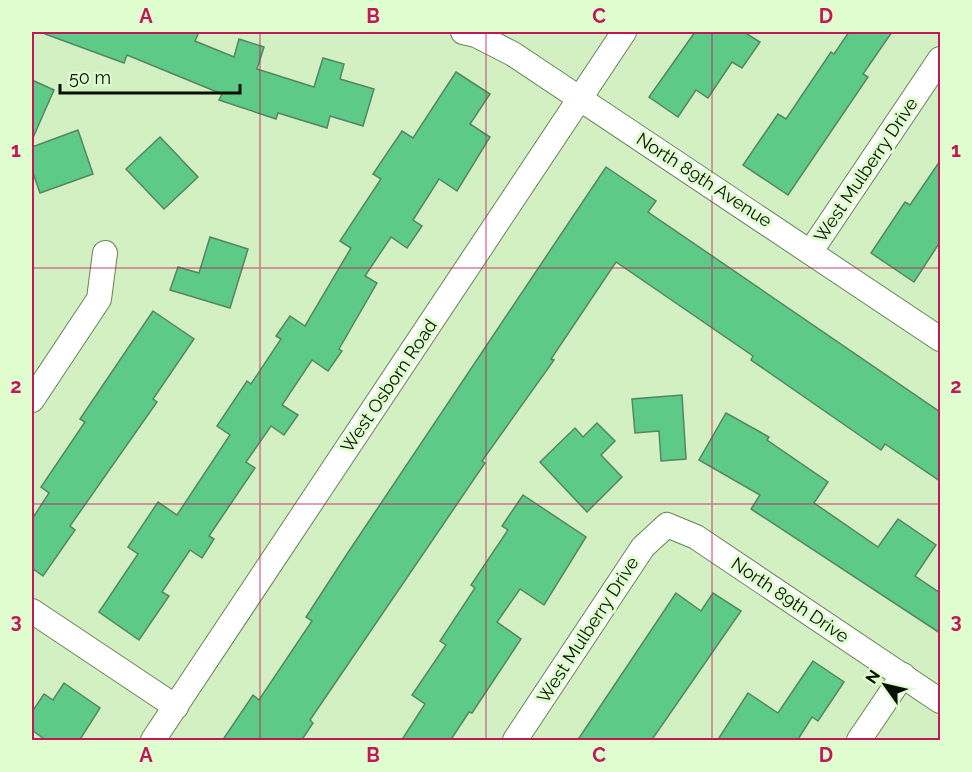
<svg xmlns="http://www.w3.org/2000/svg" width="972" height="772" font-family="Raleway,sans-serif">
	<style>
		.building { fill: #5dca87; stroke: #568565; stroke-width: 1.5 }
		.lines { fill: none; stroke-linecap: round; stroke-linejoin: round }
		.minor-casing { stroke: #688358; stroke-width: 26 }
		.minor { stroke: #fff; stroke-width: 24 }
		.grid { fill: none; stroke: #c2185b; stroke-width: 1.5; stroke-opacity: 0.55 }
		.labels { text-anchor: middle; stroke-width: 6; stroke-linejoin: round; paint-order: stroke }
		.street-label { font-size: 18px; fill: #071003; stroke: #dffdce }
		.neatline { fill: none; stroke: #c2185b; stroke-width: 2 }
		.grid-label { font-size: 20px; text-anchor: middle; font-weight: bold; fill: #c2185b }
	</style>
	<rect width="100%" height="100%" fill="#d2f0c1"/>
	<!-- building -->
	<g class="building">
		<path d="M 45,32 L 199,32 L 195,41 L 234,57 L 239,39 L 264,47 L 257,69 L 314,87 L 323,58 L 344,64 L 340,79 L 374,89 L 363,126 L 330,116 L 327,128 L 278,113 L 276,119 L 219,100 L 222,94 L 127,55 L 124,63 L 45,34 Z"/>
		<path d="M 695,32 L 744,32 L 760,42 L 742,68 L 732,62 L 708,98 L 696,90 L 678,117 L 649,97 Z"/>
		<path d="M 849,32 L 892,32 L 863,74 L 868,77 L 788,195 L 743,165 L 778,114 L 786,119 L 831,52 L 834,54 Z"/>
		<path d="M 456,72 L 490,94 L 470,124 L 490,137 L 457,191 L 439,179 L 413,220 L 422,226 L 407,248 L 391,237 L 365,276 L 377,283 L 339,349 L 342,351 L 328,371 L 312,360 L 282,405 L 298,415 L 284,435 L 271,426 L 246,462 L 255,468 L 209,536 L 214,539 L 202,558 L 190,550 L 162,592 L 169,596 L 139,640 L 99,612 L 138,554 L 128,547 L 158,502 L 177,515 L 230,435 L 217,426 L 247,381 L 251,384 L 281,339 L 276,336 L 290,316 L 305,326 L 351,248 L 340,241 L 381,179 L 373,174 L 402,131 L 413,138 Z"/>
		<path d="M 32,80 L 54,90 L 32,140 Z"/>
		<path d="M 78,130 L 93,174 L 40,193 L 32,170 L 32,147 Z"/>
		<path d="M 160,137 L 198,177 L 164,209 L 126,169 Z"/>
		<path d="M 940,161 L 940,242 L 914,282 L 871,253 L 905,202 L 910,205 Z"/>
		<path d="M 606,167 L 656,201 L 648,212 L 940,412 L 940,481 L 885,444 L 881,450 L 849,428 L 751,360 L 753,356 L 616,262 L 551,359 L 554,360 L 482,461 L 485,463 L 310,720 L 313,723 L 301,741 L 222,741 L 253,695 L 259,700 L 312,621 L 306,617 L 347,554 Z"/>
		<path d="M 210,237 L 248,249 L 230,308 L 170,290 L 178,267 L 199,273 Z"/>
		<path d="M 153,311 L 194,339 L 153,399 L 157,402 L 70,526 L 75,530 L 43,576 L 32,568 L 32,519 L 49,493 L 41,487 L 85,422 L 80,419 Z"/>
		<path d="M 682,395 L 686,459 L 661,461 L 659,431 L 635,433 L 632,399 Z"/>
		<path d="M 726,413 L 769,437 L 767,440 L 828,482 L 814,503 L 878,547 L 898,519 L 936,545 L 915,576 L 940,593 L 940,633 L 751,509 L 760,495 L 699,460 Z"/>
		<path d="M 597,423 L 615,441 L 601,455 L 622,477 L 587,512 L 540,462 L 575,428 L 583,437 Z"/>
		<path d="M 523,495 L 586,537 L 544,605 L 520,589 L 497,622 L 521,639 L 472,713 L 469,712 L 450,741 L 401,741 L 425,704 L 412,695 L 446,645 L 440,641 L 475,588 L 471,585 L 508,530 L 502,526 Z"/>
		<path d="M 676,593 L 701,611 L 713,593 L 741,611 L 651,741 L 577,741 Z"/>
		<path d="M 813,661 L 844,682 L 818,721 L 812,717 L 797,741 L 717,741 L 748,693 L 778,713 Z"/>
		<path d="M 64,683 L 100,708 L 79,741 L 47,741 L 32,730 L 32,712 L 44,694 L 53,700 Z"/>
	</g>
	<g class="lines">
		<defs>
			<g id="minor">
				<path d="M 463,32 L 476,35 L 513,54 L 940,339"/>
				<path d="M 811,251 L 940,59"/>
				<path d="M 32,400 L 99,299 L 105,253"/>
				<path d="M 32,611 L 176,707"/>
				<path d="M 153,740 L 624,32"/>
				<path d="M 515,740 L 643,547 L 667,525 L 696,537 L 940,701"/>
				<path d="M 859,740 L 903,675"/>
			</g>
		</defs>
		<!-- minor casing -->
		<use href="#minor" class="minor-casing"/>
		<!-- minor -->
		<use href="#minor" class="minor"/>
	</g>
	<!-- grid -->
	<path class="grid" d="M 260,32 L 260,740M 486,32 L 486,740M 712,32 L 712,740M 32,268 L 940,268M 32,504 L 940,504"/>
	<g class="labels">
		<!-- street labels -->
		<g class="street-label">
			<text transform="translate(866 170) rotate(-56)" y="6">West Mulberry Drive</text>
			<text transform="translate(704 180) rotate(33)" y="6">North 89th Avenue</text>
			<text transform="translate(389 386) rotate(-56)" y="6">West Osborn Road</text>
			<text transform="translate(790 600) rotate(34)" y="6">North 89th Drive</text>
			<text transform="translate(588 630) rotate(-57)" y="6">West Mulberry Drive</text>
		</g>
	</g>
	<!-- border -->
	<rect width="972" height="772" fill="none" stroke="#dffdce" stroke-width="66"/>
	<!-- north arrow -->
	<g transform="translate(885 685) rotate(304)" stroke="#dffdce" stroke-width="4.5" paint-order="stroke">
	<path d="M0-4.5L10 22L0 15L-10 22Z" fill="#071003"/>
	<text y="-9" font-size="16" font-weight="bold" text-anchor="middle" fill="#071003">N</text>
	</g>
	<!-- scale -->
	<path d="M60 84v9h180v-9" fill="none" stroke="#071003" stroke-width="3"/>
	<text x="69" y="84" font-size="18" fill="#071003" stroke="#dffdce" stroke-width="4.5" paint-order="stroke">50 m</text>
	<rect x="33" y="33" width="906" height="706" class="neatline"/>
	<g class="grid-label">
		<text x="146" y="23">A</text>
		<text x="373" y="23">B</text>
		<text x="599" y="23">C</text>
		<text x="826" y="23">D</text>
		<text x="16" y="157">1</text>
		<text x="956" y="157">1</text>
		<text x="16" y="393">2</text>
		<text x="956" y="393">2</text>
		<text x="16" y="628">3</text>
		<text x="956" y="628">3</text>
		<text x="146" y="762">A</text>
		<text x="373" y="762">B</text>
		<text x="599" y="762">C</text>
		<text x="826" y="762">D</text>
	</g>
</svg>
